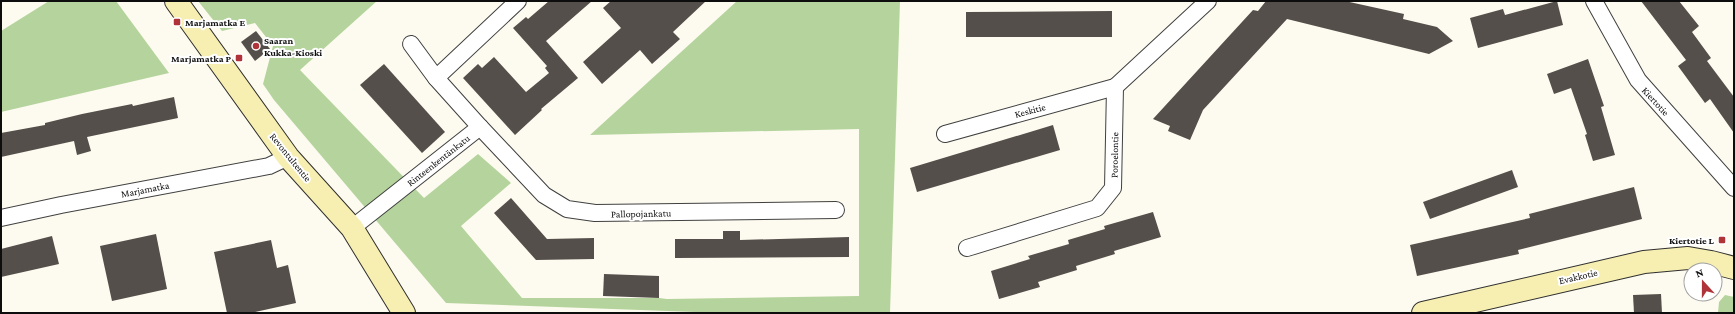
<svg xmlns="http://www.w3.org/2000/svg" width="1735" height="314" font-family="'Crimson Pro',serif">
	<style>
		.forest { fill: #b5d49d }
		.building { fill: #554f4b }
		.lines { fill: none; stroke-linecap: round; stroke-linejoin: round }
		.street-casing { stroke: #404040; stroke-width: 18 }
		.secondary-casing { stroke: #2f2f2f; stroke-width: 24 }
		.street { stroke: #fff; stroke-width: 16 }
		.secondary { stroke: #f7efb1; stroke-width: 22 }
		.poi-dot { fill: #b03339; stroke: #fff; stroke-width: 1.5 }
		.labels { text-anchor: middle; stroke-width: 4; stroke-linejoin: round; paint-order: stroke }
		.poi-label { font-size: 10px; font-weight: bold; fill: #0d0d0d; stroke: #fff; text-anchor: start }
		.street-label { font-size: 10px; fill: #0d0d0d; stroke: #fff }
	</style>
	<rect width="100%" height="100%" fill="#fdfbef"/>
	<!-- forest -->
	<g class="forest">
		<path d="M 49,1 L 116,1 L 169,73 L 1,112 L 1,31 Z"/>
		<path d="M 198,1 L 377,1 L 300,70 L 424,198 L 478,154 L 511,183 L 461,226 L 522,298 L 659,298 L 667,299 L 859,296 L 859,129 L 590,135 L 737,1 L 900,1 L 890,313 L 723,313 L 446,303 L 274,100 L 263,84 L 273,46 L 255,23 L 222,31 Z"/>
		<path d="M 1725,295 L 1734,297 L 1734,313 L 1718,313 L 1719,302 Z"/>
	</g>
	<!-- building -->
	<g class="building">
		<path d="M 549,1 L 592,1 L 546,41 L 578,78 L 541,109 L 542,110 L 515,135 L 463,78 L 478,64 L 482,68 L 494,57 L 526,92 L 549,73 L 545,68 L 547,66 L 513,28 L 526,17 L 528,19 Z"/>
		<path d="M 611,1 L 706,1 L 673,32 L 680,39 L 652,64 L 640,50 L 602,84 L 583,62 L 621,28 L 603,8 Z"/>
		<path d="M 1266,1 L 1345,1 L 1404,14 L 1403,19 L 1437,27 L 1453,41 L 1429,54 L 1287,19 L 1203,110 L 1190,140 L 1168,131 L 1170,126 L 1153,119 L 1253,10 L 1258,11 Z"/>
		<path d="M 1557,1 L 1563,25 L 1478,48 L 1470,18 L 1503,9 L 1505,15 Z"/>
		<path d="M 1641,1 L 1679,1 L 1699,26 L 1692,32 L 1711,58 L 1707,61 L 1734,97 L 1734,133 L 1710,99 L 1705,103 L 1678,66 L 1686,60 Z"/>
		<path d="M 1112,11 L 1112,37 L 966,37 L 966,12 Z"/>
		<path d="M 256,31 L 270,49 L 255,61 L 241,42 Z"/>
		<path d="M 1588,59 L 1604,106 L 1601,107 L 1615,155 L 1593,161 L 1585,135 L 1587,134 L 1571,88 L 1554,94 L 1547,74 Z"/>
		<path d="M 384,64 L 445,132 L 422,153 L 360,85 Z"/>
		<path d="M 174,97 L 178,118 L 87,137 L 91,151 L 77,155 L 74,141 L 1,157 L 1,133 L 45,125 L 45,123 L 82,114 L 132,104 L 133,106 Z"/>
		<path d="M 1053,125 L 1060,150 L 917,192 L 910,168 Z"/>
		<path d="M 1512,170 L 1518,187 L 1430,219 L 1423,202 Z"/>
		<path d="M 1634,187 L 1642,219 L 1518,250 L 1519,254 L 1417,276 L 1410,245 L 1530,218 L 1529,214 Z"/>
		<path d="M 511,198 L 547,239 L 594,238 L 594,259 L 536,260 L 494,213 Z"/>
		<path d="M 1153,212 L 1161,237 L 1114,251 L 1115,254 L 1076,266 L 1077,270 L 1038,282 L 1040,287 L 999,299 L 991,271 L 1030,259 L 1028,256 L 1069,244 L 1068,240 L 1105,229 L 1104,226 Z"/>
		<path d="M 723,231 L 740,231 L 740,240 L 849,237 L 849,257 L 675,258 L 675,239 L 723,239 Z"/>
		<path d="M 156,234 L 167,289 L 112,301 L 100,246 Z"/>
		<path d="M 52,236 L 59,264 L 1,277 L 1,249 Z"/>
		<path d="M 271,240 L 277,268 L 288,265 L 296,303 L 250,313 L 227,313 L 214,252 Z"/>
		<path d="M 604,274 L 659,276 L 659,298 L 603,296 Z"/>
		<path d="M 1661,294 L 1662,313 L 1634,313 L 1633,295 Z"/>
	</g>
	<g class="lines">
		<defs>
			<g id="street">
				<path d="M 1594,1 L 1638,80 L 1734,188"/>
				<path d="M 411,44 L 436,78"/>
				<path d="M 480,127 L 544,195 L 567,209 L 595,213 L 836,210"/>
				<path d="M 945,134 L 1115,87"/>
				<path d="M 1,218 L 61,205 L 269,166 L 288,157"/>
				<path d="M 352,228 L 480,127 L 436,78 L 518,1"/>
				<path d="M 967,248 L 1097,208 L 1113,188 L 1115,87 L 1208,1"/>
			</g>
			<g id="secondary">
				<path d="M 176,1 L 288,157 L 352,228 L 404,313"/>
				<path d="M 1423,313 L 1644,262 L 1688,258 L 1711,262 L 1734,268"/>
			</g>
		</defs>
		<!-- street casing -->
		<use href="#street" class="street-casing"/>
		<!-- secondary casing -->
		<use href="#secondary" class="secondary-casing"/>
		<!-- street -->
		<use href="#street" class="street"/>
		<!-- secondary -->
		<use href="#secondary" class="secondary"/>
	</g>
	<!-- markers -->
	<g class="poi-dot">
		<rect x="173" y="18" width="8" height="8" rx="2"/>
		<circle cx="256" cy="46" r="4"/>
		<rect x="235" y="54" width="8" height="8" rx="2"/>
		<rect x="1718" y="236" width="8" height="8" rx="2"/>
	</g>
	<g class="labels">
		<!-- poi labels -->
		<g class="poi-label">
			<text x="185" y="26">Marjamatka E</text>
			<text x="264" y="44">Saaran<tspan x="264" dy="12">Kukka-Kioski</tspan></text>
			<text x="231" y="62" text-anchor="end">Marjamatka P</text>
			<text x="1714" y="244" text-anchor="end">Kiertotie L</text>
		</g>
		<!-- street labels -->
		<g class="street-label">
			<text transform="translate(1656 101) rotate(48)" y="4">Kiertotie</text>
			<text transform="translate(1030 110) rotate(-15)" y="4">Keskitie</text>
			<text transform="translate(1114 155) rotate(-89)" y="4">Poroelontie</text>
			<text transform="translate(291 157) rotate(51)" y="4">Revontultentie</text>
			<text transform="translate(438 160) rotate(-38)" y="4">Rinteenkentänkatu</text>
			<text transform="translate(145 189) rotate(-11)" y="4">Marjamatka</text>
			<text transform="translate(641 213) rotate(-1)" y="4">Pallopojankatu</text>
			<text transform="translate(1578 276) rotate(-13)" y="4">Evakkotie</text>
		</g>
	</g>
	<!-- border -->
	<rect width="1735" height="314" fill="none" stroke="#0d0d0d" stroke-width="4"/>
	<!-- north arrow -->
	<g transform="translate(1703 282) rotate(339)"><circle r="19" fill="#ffffff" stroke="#9e9e9e"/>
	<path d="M0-3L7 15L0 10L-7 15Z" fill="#b03339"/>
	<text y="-6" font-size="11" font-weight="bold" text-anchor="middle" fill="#0d0d0d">N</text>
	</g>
</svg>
